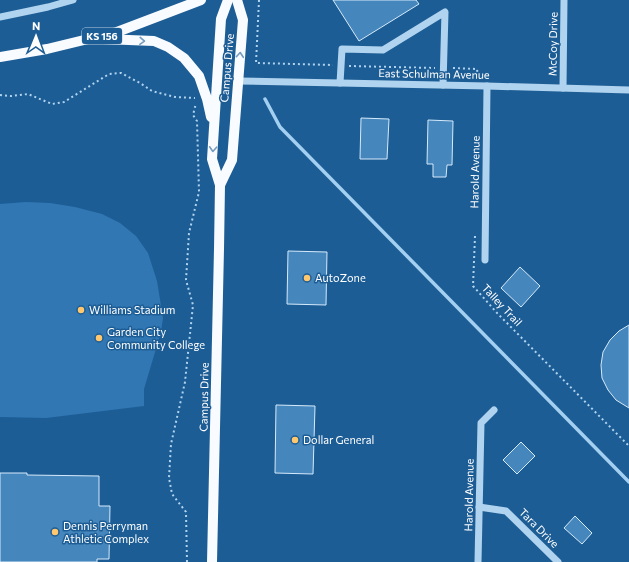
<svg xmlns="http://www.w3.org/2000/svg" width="629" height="562" font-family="Commissioner,sans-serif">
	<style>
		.green { fill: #3177b3 }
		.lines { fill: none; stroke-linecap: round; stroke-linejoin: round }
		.stream { stroke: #a3cff1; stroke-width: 3.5 }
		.building { fill: #4586bc; stroke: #d6eafb }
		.path { stroke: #b0d3ef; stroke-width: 2; stroke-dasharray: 2 3; stroke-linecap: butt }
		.minor { stroke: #b0d3ef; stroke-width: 7 }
		.major { stroke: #f8fbff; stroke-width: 10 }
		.oneway { stroke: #759cbf }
		.poi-dot { fill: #ffc76e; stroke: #1d5d95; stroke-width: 1.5 }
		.labels { text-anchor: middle; stroke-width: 3; stroke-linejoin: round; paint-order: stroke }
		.shield { fill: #1d5d95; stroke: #bbcedf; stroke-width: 1 }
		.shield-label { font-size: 10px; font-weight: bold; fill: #fff }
		.street-label { font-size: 11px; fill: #fff; stroke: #1d5d95 }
		.poi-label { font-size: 11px; fill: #fff; stroke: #1d5d95; text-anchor: start }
	</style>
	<rect width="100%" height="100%" fill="#1d5d95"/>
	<!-- green -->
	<path class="green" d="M 26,202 L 50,203 L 75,207 L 102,214 L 120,223 L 136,236 L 148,253 L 157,281 L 163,318 L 161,332 L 144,389 L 144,406 L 46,418 L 0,417 L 0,204 Z"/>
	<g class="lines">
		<!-- stream -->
		<path class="stream" d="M 265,99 L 280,127 L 629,482"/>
	</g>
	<!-- building -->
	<g class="building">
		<path d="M 333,0 L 416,0 L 419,4 L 359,41 Z"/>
		<path d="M 361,118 L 389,119 L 387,159 L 360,159 Z"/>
		<path d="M 428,120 L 453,121 L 452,165 L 447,165 L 446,177 L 433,177 L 433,164 L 427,164 Z"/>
		<path d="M 288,251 L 327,252 L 326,305 L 287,304 Z"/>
		<path d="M 520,267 L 540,286 L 521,307 L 501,288 Z"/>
		<path d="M 629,325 L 629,408 L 616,400 L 608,390 L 602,378 L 601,365 L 603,352 L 610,340 L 619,331 Z"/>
		<path d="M 276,405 L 315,406 L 313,474 L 275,473 Z"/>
		<path d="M 521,442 L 535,456 L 517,474 L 503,460 Z"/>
		<path d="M 0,473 L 27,473 L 27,475 L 99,476 L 99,506 L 110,506 L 109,559 L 97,559 L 97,562 L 0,562 Z"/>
		<path d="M 575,516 L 592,533 L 582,544 L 564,528 Z"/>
	</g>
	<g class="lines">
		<!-- path -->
		<g class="path">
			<path d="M 259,0 L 256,63 L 333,65"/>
			<path d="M 349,66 L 435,68"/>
			<path d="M 453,68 L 477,69 L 478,78"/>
			<path d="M 0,95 L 11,96 L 28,94 L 52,104 L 64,102 L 109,74 L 121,73 L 140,83 L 152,91 L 175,97 L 195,98"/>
			<path d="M 475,236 L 473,286 L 498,314 L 629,446"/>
			<path d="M 187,562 L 186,512 L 172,494 L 169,478 L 171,444 L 185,382 L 193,305 L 186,280 L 189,233 L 199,192 L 197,121 L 193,115 L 196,103"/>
		</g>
		<!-- minor -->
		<g class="minor">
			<path d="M 0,17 L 48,7 L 73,0"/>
			<path d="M 238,81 L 487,86 L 629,90"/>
			<path d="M 340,83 L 342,49 L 383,50 L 445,12 L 443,85"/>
			<path d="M 563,88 L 564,0"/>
			<path d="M 485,260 L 487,86"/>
			<path d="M 479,507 L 506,511 L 558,562"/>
			<path d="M 478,562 L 481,423 L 494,410"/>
		</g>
		<!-- major -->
		<g class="major">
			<path d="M 103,39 L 154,41 L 168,47 L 184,58 L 199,76 L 207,99 L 211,117"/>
			<path d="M 0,57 L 47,49 L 117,32 L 201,0"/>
			<path d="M 220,185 L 232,160 L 243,20 L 237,0"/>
			<path d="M 212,562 L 219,249 L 220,185 L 212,159 L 221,19 L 228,0"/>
		</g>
	</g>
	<!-- one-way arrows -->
	<defs><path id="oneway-chevron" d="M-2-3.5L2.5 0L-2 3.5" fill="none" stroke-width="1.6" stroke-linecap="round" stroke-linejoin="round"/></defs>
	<g class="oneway">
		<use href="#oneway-chevron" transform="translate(142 41) rotate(3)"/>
		<use href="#oneway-chevron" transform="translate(240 55) rotate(-85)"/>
		<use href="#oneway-chevron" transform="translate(213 149) rotate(93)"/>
	</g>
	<!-- markers -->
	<g class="poi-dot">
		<circle cx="307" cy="278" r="4"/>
		<circle cx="81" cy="310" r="4"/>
		<circle cx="99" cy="338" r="4"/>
		<circle cx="295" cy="440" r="4"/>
		<circle cx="55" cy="532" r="4"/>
	</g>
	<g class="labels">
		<!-- shield labels -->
		<rect class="shield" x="82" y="28" width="40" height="16" rx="3"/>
		<g class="shield-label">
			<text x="102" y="40">KS 156</text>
		</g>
		<!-- street labels -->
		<g class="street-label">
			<text transform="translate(553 44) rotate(-89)" y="4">McCoy Drive</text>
			<text transform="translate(227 68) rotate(-85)" y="4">Campus Drive</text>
			<text transform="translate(434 74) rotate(1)" y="4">East Schulman Avenue</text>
			<text transform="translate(475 172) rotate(-89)" y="4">Harold Avenue</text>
			<text transform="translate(502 305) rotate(47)" y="4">Talley Trail</text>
			<text transform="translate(204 397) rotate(-89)" y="4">Campus Drive</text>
			<text transform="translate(469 495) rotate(-89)" y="4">Harold Avenue</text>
			<text transform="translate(539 528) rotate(45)" y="4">Tara Drive</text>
		</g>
		<!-- poi labels -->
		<g class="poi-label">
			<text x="315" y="282">AutoZone</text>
			<text x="89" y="314">Williams Stadium</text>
			<text x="107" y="336">Garden City<tspan x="107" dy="13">Community College</tspan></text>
			<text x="303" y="444">Dollar General</text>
			<text x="63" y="530">Dennis Perryman<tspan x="63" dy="13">Athletic Complex</tspan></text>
		</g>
	</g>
	<!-- north arrow -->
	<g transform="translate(36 36) rotate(1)" stroke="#1d5d95" stroke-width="3" paint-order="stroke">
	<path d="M0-3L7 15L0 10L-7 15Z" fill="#ffffff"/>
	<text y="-6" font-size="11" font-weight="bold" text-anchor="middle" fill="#ffffff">N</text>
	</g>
</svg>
